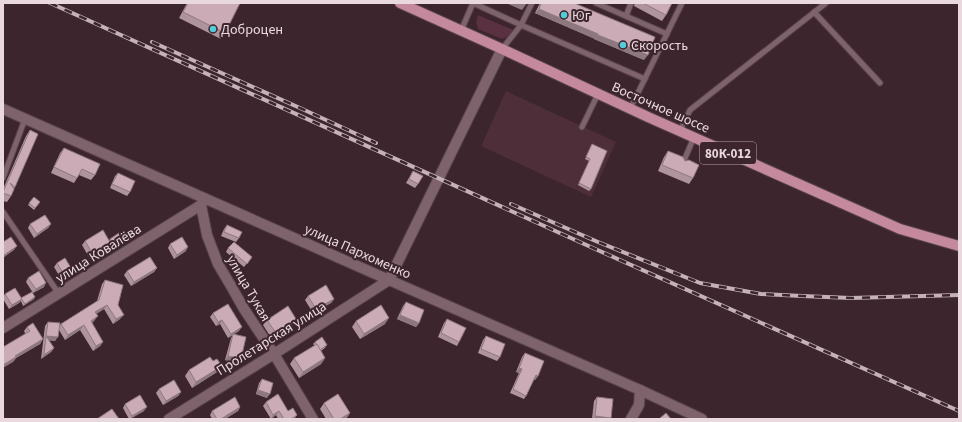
<svg xmlns="http://www.w3.org/2000/svg" width="962" height="422" font-family="'Source Sans 3',sans-serif">
	<style>
		.built { fill: #4d2e39 }
		.green { fill: #593140 }
		.lines { fill: none; stroke-linecap: round; stroke-linejoin: round }
		.lane-casing { stroke: #564249; stroke-width: 7 }
		.street-casing { stroke: #564249; stroke-width: 12 }
		.secondary-casing { stroke: #564249; stroke-width: 12 }
		.primary-casing { stroke: #564249; stroke-width: 12 }
		.lane { stroke: #7f636c; stroke-width: 5 }
		.street { stroke: #7f636c; stroke-width: 10 }
		.secondary { stroke: #7f636c; stroke-width: 10 }
		.primary { stroke: #c5899d; stroke-width: 10 }
		.rail-casing { stroke: #c4b2b8; stroke-width: 4 }
		.rail { stroke: #3d252d; stroke-width: 2.5; stroke-dasharray: 8; stroke-linecap: butt }
		.wall { fill: #af949d }
		.shaded-wall { fill: #8e787f }
		.building { fill: #cbacb6; stroke: #8e787f }
		.poi-dot { fill: #53cbdb; stroke: #3d252d; stroke-width: 1.5 }
		.labels { text-anchor: middle; stroke-width: 4; stroke-linejoin: round; paint-order: stroke }
		.shield { fill: #3d252d; stroke: #b5a3a9; stroke-width: 1 }
		.shield-label { font-size: 13px; font-weight: bold; fill: #e9d9de }
		.poi-label { font-size: 14px; fill: #e9d9de; stroke: #3d252d; text-anchor: start }
		.street-label { font-size: 14px; fill: #e9d9de; stroke: #3d252d }
	</style>
	<rect width="100%" height="100%" fill="#3d252d"/>
	<!-- built -->
	<path class="built" d="M 506,91 L 616,142 L 591,197 L 481,146 Z"/>
	<!-- green -->
	<path class="green" d="M 478,15 L 513,30 L 511,35 L 502,39 L 478,29 L 476,22 Z"/>
	<g class="lines">
		<defs>
			<g id="lane">
				<path d="M 473,3 L 521,25 L 645,79"/>
				<path d="M 596,3 L 667,34"/>
				<path d="M 814,12 L 880,83"/>
				<path d="M 626,16 L 631,3"/>
				<path d="M 461,31 L 473,3"/>
				<path d="M 502,49 L 521,25 L 532,3"/>
				<path d="M 630,109 L 682,3"/>
				<path d="M 582,127 L 598,94"/>
				<path d="M 680,131 L 690,110 L 826,3"/>
				<path d="M 683,163 L 694,137"/>
				<path d="M 3,178 L 25,119"/>
				<path d="M 3,212 L 59,294"/>
			</g>
			<g id="street">
				<path d="M 201,205 L 207,235 L 218,264 L 231,286 L 244,309 L 274,354 L 313,419"/>
				<path d="M 3,328 L 201,205 L 204,200"/>
				<path d="M 631,419 L 639,405 L 640,390"/>
			</g>
			<g id="secondary">
				<path d="M 3,109 L 389,280 L 640,390 L 702,419"/>
				<path d="M 169,419 L 274,354 L 389,280 L 502,49"/>
			</g>
			<path id="primary" d="M 400,3 L 502,49 L 648,117 L 900,229 L 959,246"/>
		</defs>
		<!-- lane casing -->
		<use href="#lane" class="lane-casing"/>
		<!-- street casing -->
		<use href="#street" class="street-casing"/>
		<!-- secondary casing -->
		<use href="#secondary" class="secondary-casing"/>
		<!-- primary casing -->
		<use href="#primary" class="primary-casing"/>
		<!-- lane -->
		<use href="#lane" class="lane"/>
		<!-- street -->
		<use href="#street" class="street"/>
		<!-- secondary -->
		<use href="#secondary" class="secondary"/>
		<!-- primary -->
		<use href="#primary" class="primary"/>
		<defs>
			<g id="rail">
				<path d="M 50,3 L 593,248 L 959,411"/>
				<path d="M 152,42 L 300,108 L 376,143"/>
				<path d="M 511,204 L 598,242 L 700,283 L 761,294 L 802,296 L 851,298 L 959,295"/>
			</g>
		</defs>
		<!-- rail casing -->
		<use href="#rail" class="rail-casing"/>
		<!-- rail -->
		<use href="#rail" class="rail"/>
	</g>
	<!-- wall -->
	<g class="wall">
		<path d="M 187,3 L 240,3 L 225,33 L 221,39 L 179,18 Z"/>
		<path d="M 540,3 L 574,3 L 644,60 L 594,39 L 595,39 L 535,13 Z"/>
		<path d="M 635,3 L 672,3 L 666,15 L 662,21 L 634,6 Z"/>
		<path d="M 30,130 L 15,187 L 11,196 L 7,202 L 3,201 L 3,189 L 26,136 Z"/>
		<path d="M 592,144 L 591,189 L 589,191 L 578,185 L 589,161 L 585,159 Z"/>
		<path d="M 64,148 L 95,175 L 91,180 L 79,175 L 74,183 L 51,173 L 60,153 Z"/>
		<path d="M 668,151 L 693,178 L 689,184 L 658,171 L 664,157 Z"/>
		<path d="M 413,171 L 418,184 L 415,188 L 406,183 Z"/>
		<path d="M 118,173 L 130,192 L 127,196 L 110,188 L 115,176 Z"/>
		<path d="M 34,197 L 40,202 L 34,210 L 28,205 Z"/>
		<path d="M 30,224 L 51,224 L 48,228 L 34,238 L 28,228 Z"/>
		<path d="M 227,225 L 239,238 L 236,242 L 221,236 L 224,229 Z"/>
		<path d="M 110,239 L 121,245 L 112,251 L 109,247 L 108,248 L 90,259 L 82,245 L 85,241 L 109,241 Z"/>
		<path d="M 170,244 L 186,251 L 174,259 L 168,248 Z"/>
		<path d="M 228,248 L 252,257 L 244,267 L 226,252 Z"/>
		<path d="M 57,263 L 71,268 L 68,272 L 60,277 L 54,267 Z"/>
		<path d="M 157,268 L 154,272 L 131,286 L 124,275 L 127,271 Z"/>
		<path d="M 28,278 L 44,287 L 33,293 L 26,282 Z"/>
		<path d="M 105,280 L 118,305 L 120,319 L 113,324 L 104,309 L 96,314 L 94,321 L 92,323 L 103,342 L 100,346 L 93,351 L 80,330 L 65,340 L 59,330 L 55,341 L 49,340 L 54,348 L 51,352 L 41,359 L 45,326 L 48,322 L 59,326 L 61,324 L 97,301 L 102,284 Z"/>
		<path d="M 5,294 L 21,298 L 34,299 L 23,306 L 21,301 L 19,303 L 9,309 L 3,299 L 3,297 Z"/>
		<path d="M 308,296 L 334,299 L 331,303 L 313,313 L 305,300 Z"/>
		<path d="M 406,302 L 419,323 L 416,327 L 397,319 L 403,306 Z"/>
		<path d="M 213,313 L 239,331 L 234,334 L 241,359 L 238,363 L 225,360 L 231,338 L 233,335 L 228,338 L 220,324 L 216,326 L 210,317 Z"/>
		<path d="M 447,319 L 459,342 L 457,346 L 438,337 L 444,323 Z"/>
		<path d="M 267,320 L 292,325 L 272,339 L 263,325 Z"/>
		<path d="M 356,321 L 385,324 L 360,339 L 352,327 Z"/>
		<path d="M 27,327 L 43,339 L 40,344 L 16,358 L 13,362 L 25,333 L 24,331 Z"/>
		<path d="M 486,336 L 500,357 L 497,361 L 478,353 L 483,340 Z"/>
		<path d="M 315,342 L 326,347 L 321,351 L 325,358 L 321,364 L 299,378 L 290,364 L 294,358 L 315,346 L 313,344 Z"/>
		<path d="M 525,353 L 538,376 L 535,380 L 534,379 L 526,396 L 524,399 L 510,393 L 519,373 L 516,372 L 522,357 Z"/>
		<path d="M 189,370 L 217,372 L 192,388 L 185,376 Z"/>
		<path d="M 262,379 L 267,398 L 256,394 L 259,383 Z"/>
		<path d="M 159,389 L 181,392 L 178,396 L 163,405 L 156,393 Z"/>
		<path d="M 597,397 L 610,419 L 592,419 L 594,401 Z"/>
		<path d="M 266,402 L 288,411 L 297,415 L 294,419 L 278,419 L 276,415 L 271,419 L 263,406 Z"/>
		<path d="M 324,403 L 350,413 L 346,419 L 326,419 L 320,409 Z"/>
		<path d="M 125,404 L 144,411 L 130,419 L 129,419 L 123,408 Z"/>
		<path d="M 240,407 L 238,411 L 225,419 L 212,419 L 210,415 L 212,411 Z"/>
	</g>
	<!-- shaded-wall -->
	<g class="shaded-wall">
		<path d="M 506,3 L 527,3 L 522,10 Z"/>
		<path d="M 539,9 L 598,34 L 595,39 L 535,13 Z"/>
		<path d="M 598,35 L 648,55 L 644,60 L 594,39 Z"/>
		<path d="M 51,224 L 48,228 L 34,238 L 37,234 Z"/>
		<path d="M 124,241 L 121,245 L 112,251 L 115,247 Z"/>
		<path d="M 111,244 L 108,248 L 90,259 L 93,255 Z"/>
		<path d="M 17,246 L 14,250 L 3,258 L 3,256 Z"/>
		<path d="M 188,247 L 186,251 L 174,259 L 177,255 Z"/>
		<path d="M 71,268 L 68,272 L 60,277 L 63,273 Z"/>
		<path d="M 157,268 L 154,272 L 131,286 L 134,282 Z"/>
		<path d="M 46,283 L 44,287 L 33,293 L 36,289 Z"/>
		<path d="M 35,297 L 34,299 L 23,306 L 25,304 Z"/>
		<path d="M 22,299 L 19,303 L 9,309 L 12,305 Z"/>
		<path d="M 334,299 L 331,303 L 313,313 L 316,309 Z"/>
		<path d="M 107,305 L 104,309 L 92,317 L 95,312 Z"/>
		<path d="M 124,315 L 120,319 L 113,324 L 116,319 Z"/>
		<path d="M 400,315 L 419,323 L 416,327 L 397,319 Z"/>
		<path d="M 98,316 L 94,321 L 88,325 L 91,321 Z"/>
		<path d="M 389,318 L 385,324 L 360,339 L 364,334 Z"/>
		<path d="M 296,319 L 292,325 L 272,339 L 276,333 Z"/>
		<path d="M 222,320 L 220,324 L 216,326 L 218,322 Z"/>
		<path d="M 84,325 L 80,330 L 65,340 L 68,335 Z"/>
		<path d="M 242,327 L 239,331 L 228,338 L 231,334 Z"/>
		<path d="M 46,336 L 43,340 L 46,336 L 58,337 L 55,341 L 46,340 Z"/>
		<path d="M 43,339 L 40,344 L 16,358 L 13,362 L 3,368 L 3,365 L 15,356 Z"/>
		<path d="M 103,342 L 100,346 L 93,351 L 96,346 Z"/>
		<path d="M 54,348 L 51,352 L 41,359 L 44,355 Z"/>
		<path d="M 228,356 L 241,359 L 238,363 L 225,360 Z"/>
		<path d="M 325,358 L 321,364 L 299,378 L 303,372 Z"/>
		<path d="M 222,366 L 217,372 L 192,388 L 196,382 Z"/>
		<path d="M 519,368 L 522,369 L 519,373 L 516,372 Z"/>
		<path d="M 536,375 L 538,376 L 535,380 L 533,379 Z"/>
		<path d="M 258,390 L 270,394 L 267,398 L 256,394 Z"/>
		<path d="M 181,392 L 178,396 L 163,405 L 166,401 Z"/>
		<path d="M 147,407 L 144,411 L 130,419 L 132,416 Z"/>
		<path d="M 240,407 L 238,411 L 225,419 L 221,419 Z"/>
		<path d="M 279,411 L 276,415 L 271,419 L 273,415 Z"/>
		<path d="M 350,413 L 346,419 L 340,419 Z"/>
		<path d="M 595,416 L 611,418 L 610,419 L 593,419 Z"/>
	</g>
	<!-- building -->
	<g class="building">
		<path d="M 188,3 L 240,3 L 225,33 L 183,12 Z"/>
		<path d="M 541,3 L 574,3 L 655,37 L 648,55 L 598,35 L 598,34 L 539,9 Z"/>
		<path d="M 643,3 L 672,3 L 666,15 Z"/>
		<path d="M 30,130 L 38,134 L 15,187 L 10,183 L 14,189 L 11,196 L 3,193 L 3,192 Z"/>
		<path d="M 592,144 L 607,151 L 591,189 L 579,183 L 590,159 L 586,157 Z"/>
		<path d="M 64,148 L 100,164 L 95,175 L 82,169 L 77,178 L 54,167 Z"/>
		<path d="M 668,151 L 683,157 L 685,161 L 689,160 L 699,165 L 693,178 L 662,165 Z"/>
		<path d="M 413,171 L 423,176 L 418,184 L 409,179 Z"/>
		<path d="M 118,173 L 135,181 L 130,192 L 112,184 Z"/>
		<path d="M 34,197 L 40,202 L 35,208 L 29,203 Z"/>
		<path d="M 45,215 L 51,224 L 37,234 L 30,224 Z"/>
		<path d="M 227,225 L 242,232 L 239,238 L 224,232 Z"/>
		<path d="M 103,230 L 111,244 L 93,255 L 85,241 Z"/>
		<path d="M 119,233 L 124,241 L 115,247 L 110,239 Z"/>
		<path d="M 11,237 L 17,246 L 3,256 L 3,242 Z"/>
		<path d="M 182,237 L 188,247 L 177,255 L 170,244 Z"/>
		<path d="M 234,242 L 252,257 L 247,264 L 228,248 Z"/>
		<path d="M 150,257 L 157,268 L 134,282 L 127,271 Z"/>
		<path d="M 65,258 L 71,268 L 63,273 L 57,263 Z"/>
		<path d="M 39,271 L 46,283 L 36,289 L 28,278 Z"/>
		<path d="M 105,280 L 123,285 L 118,305 L 124,315 L 116,319 L 107,305 L 95,312 L 98,316 L 91,321 L 103,342 L 96,346 L 84,325 L 68,335 L 61,324 L 99,300 Z"/>
		<path d="M 326,285 L 334,299 L 316,309 L 308,296 Z"/>
		<path d="M 15,288 L 22,299 L 12,305 L 5,294 Z"/>
		<path d="M 32,292 L 35,297 L 25,304 L 21,298 Z"/>
		<path d="M 406,302 L 424,310 L 419,323 L 400,315 Z"/>
		<path d="M 228,304 L 242,327 L 231,334 L 222,320 L 218,322 L 213,313 Z"/>
		<path d="M 381,305 L 389,318 L 364,334 L 356,321 Z"/>
		<path d="M 288,306 L 296,319 L 276,333 L 267,320 Z"/>
		<path d="M 447,319 L 466,328 L 459,342 L 441,333 Z"/>
		<path d="M 48,322 L 60,323 L 58,337 L 46,336 Z"/>
		<path d="M 33,323 L 43,339 L 15,356 L 16,357 L 3,365 L 3,347 L 30,331 L 27,327 Z"/>
		<path d="M 233,334 L 246,337 L 241,359 L 228,356 Z"/>
		<path d="M 46,336 L 54,348 L 44,355 Z"/>
		<path d="M 486,336 L 505,344 L 500,357 L 481,349 Z"/>
		<path d="M 322,337 L 327,345 L 320,350 L 315,342 Z"/>
		<path d="M 317,344 L 325,358 L 303,372 L 294,358 Z"/>
		<path d="M 525,353 L 544,361 L 538,376 L 536,375 L 526,396 L 513,389 L 522,369 L 519,368 Z"/>
		<path d="M 210,357 L 213,361 L 217,359 L 222,366 L 196,382 L 189,370 Z"/>
		<path d="M 262,379 L 273,383 L 270,394 L 258,390 Z"/>
		<path d="M 174,380 L 181,392 L 166,401 L 159,389 Z"/>
		<path d="M 278,394 L 288,411 L 293,408 L 297,415 L 291,419 L 284,419 L 279,411 L 273,415 L 266,402 Z"/>
		<path d="M 338,394 L 350,413 L 340,419 L 334,419 L 324,403 Z"/>
		<path d="M 140,395 L 147,407 L 132,416 L 125,404 Z"/>
		<path d="M 235,397 L 240,407 L 221,419 L 217,419 L 212,411 Z"/>
		<path d="M 597,397 L 613,399 L 611,418 L 595,416 Z"/>
		<path d="M 112,409 L 119,419 L 97,419 Z"/>
		<path d="M 666,413 L 671,419 L 659,419 Z"/>
	</g>
	<!-- markers -->
	<g class="poi-dot">
		<circle cx="564" cy="15" r="4"/>
		<circle cx="213" cy="29" r="4"/>
		<circle cx="623" cy="45" r="4"/>
	</g>
	<g class="labels">
		<!-- shield labels -->
		<rect class="shield" x="700" y="142" width="56" height="22" rx="3"/>
		<g class="shield-label">
			<text x="728" y="158">80К-012</text>
		</g>
		<!-- poi labels -->
		<g class="poi-label">
			<text x="572" y="20">Юг</text>
			<text x="221" y="34">Доброцен</text>
			<text x="631" y="50">Скорость</text>
		</g>
		<!-- street labels -->
		<g class="street-label">
			<text transform="translate(661 107) rotate(24)" y="5">Восточное шоссе</text>
			<text transform="translate(358 251) rotate(24)" y="5">улица Пархоменко</text>
			<text transform="translate(98 253) rotate(-32)" y="5">улица Ковалёва</text>
			<text transform="translate(249 288) rotate(60)" y="5">улица Тукая</text>
			<text transform="translate(271 338) rotate(-32)" y="5">Пролетарская улица</text>
		</g>
	</g>
	<!-- border -->
	<rect width="962" height="422" fill="none" stroke="#e9d9de" stroke-width="8"/>
</svg>
